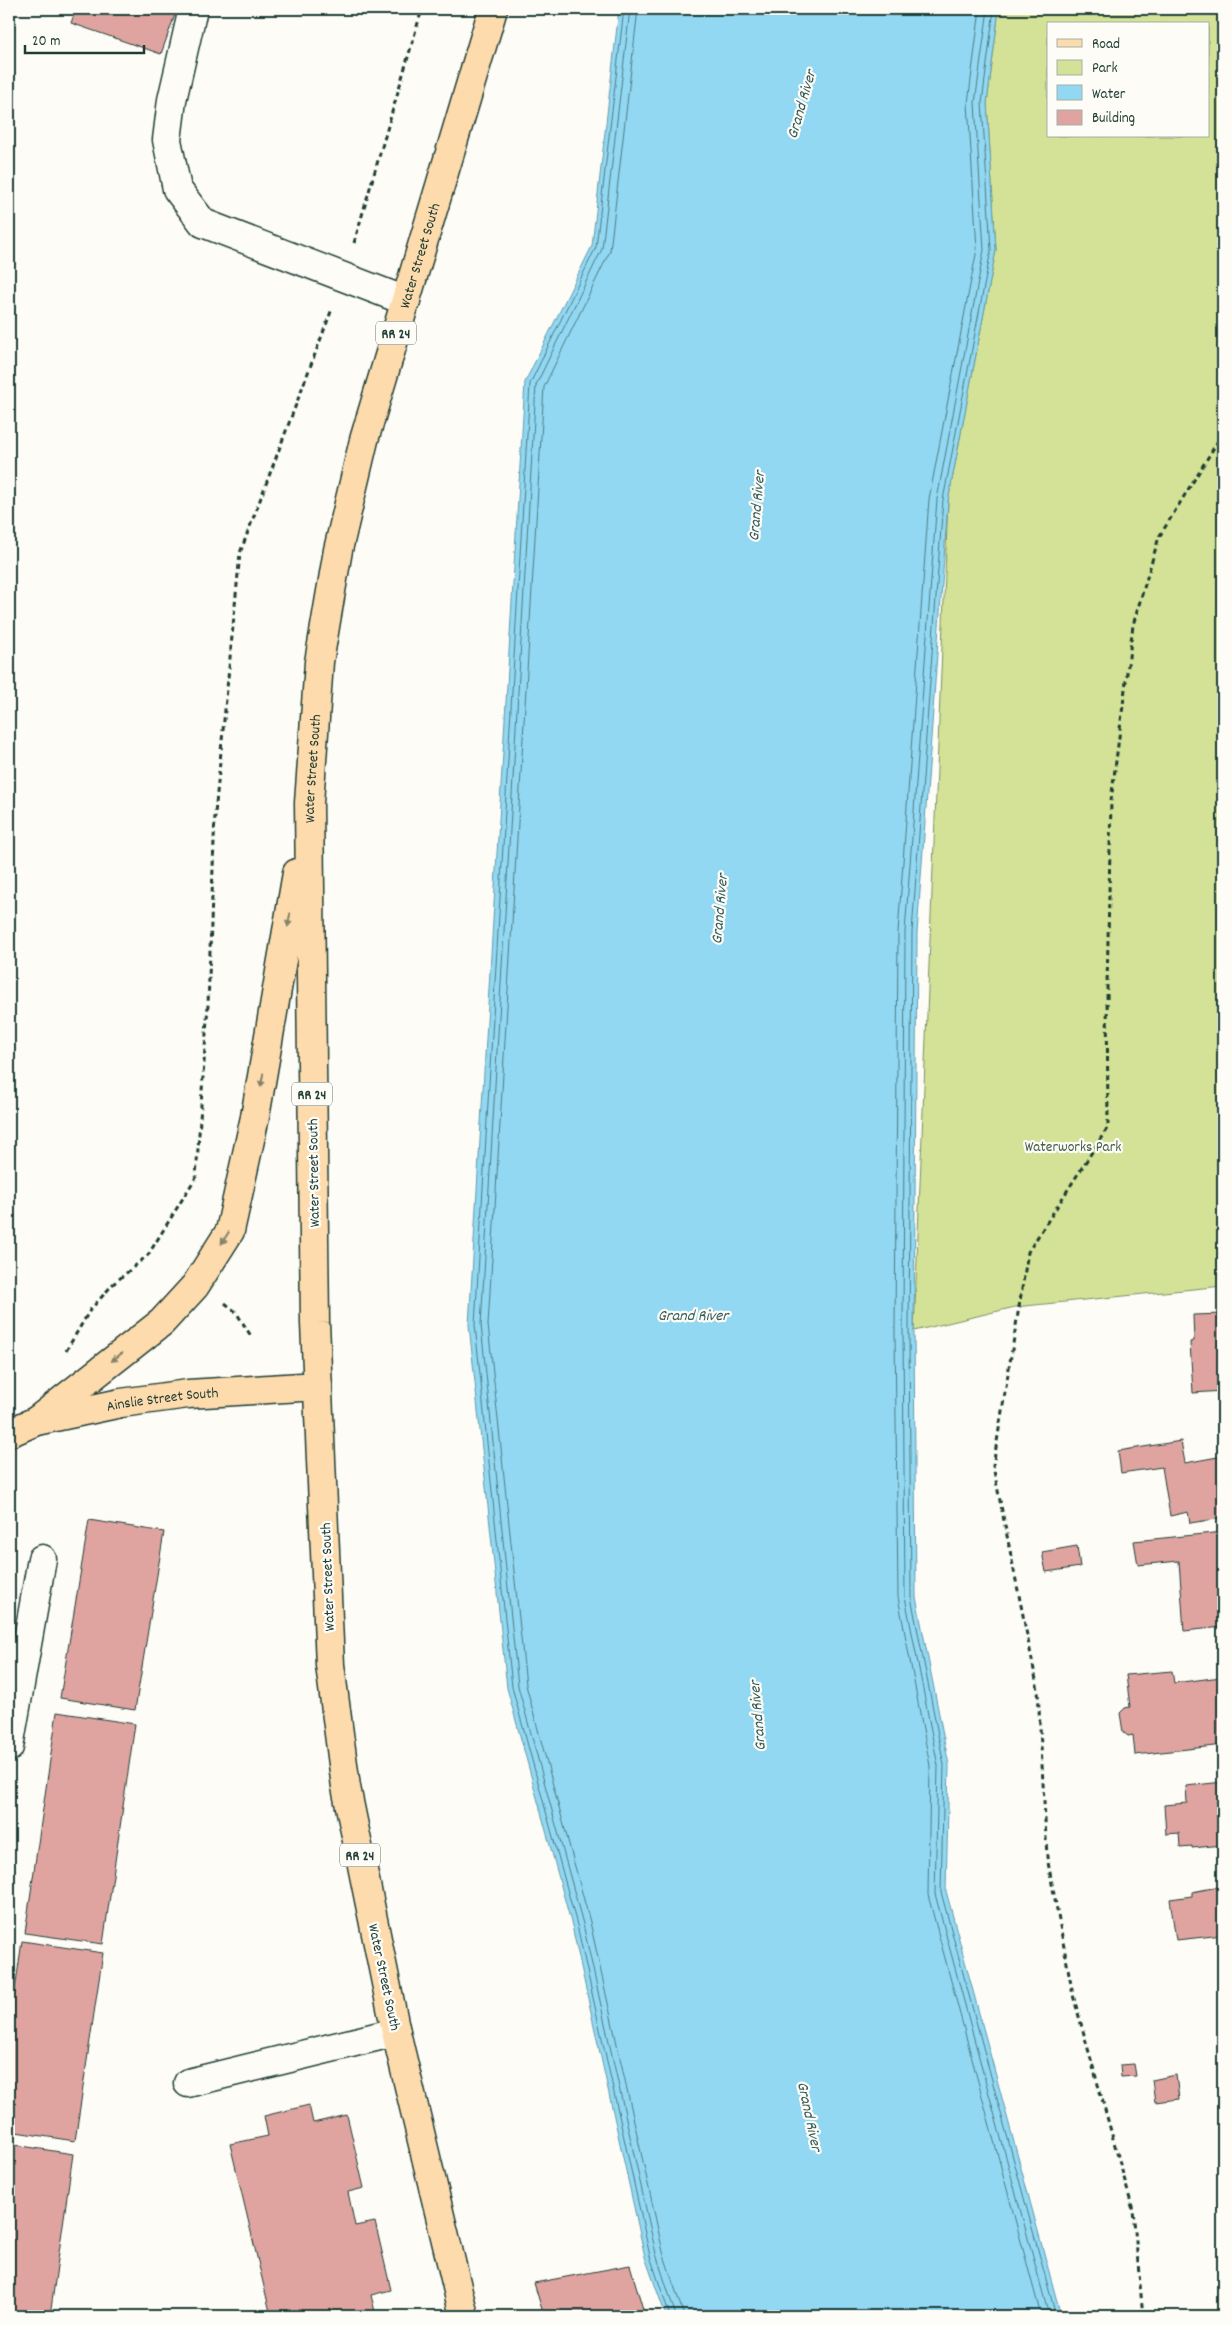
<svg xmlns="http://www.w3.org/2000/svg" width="1232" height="2325" font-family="Dekko,sans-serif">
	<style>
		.green { fill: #d3e296; stroke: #799065; fill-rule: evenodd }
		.water { fill: #92d8f3; stroke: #649aa7 }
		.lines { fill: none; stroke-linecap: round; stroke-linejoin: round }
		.shore { stroke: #4d7b80; stroke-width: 1 }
		.building { fill: #dfa4a0; stroke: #1f3d34 }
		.minor-casing { stroke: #1f3d34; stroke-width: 31 }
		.major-casing { stroke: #1f3d34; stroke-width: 31 }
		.path { stroke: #1f3d34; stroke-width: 3; stroke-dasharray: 5 4; stroke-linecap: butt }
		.minor { stroke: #fdfcf7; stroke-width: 28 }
		.major { stroke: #fedbac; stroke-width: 28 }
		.oneway { fill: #83846a }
		.labels { text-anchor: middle; stroke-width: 4.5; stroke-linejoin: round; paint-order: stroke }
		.shield { fill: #fdfcf7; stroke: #62766e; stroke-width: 1 }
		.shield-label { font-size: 14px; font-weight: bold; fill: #1f3d34 }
		.street-label { font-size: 15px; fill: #1f3d34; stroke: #fdfcf7 }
		.park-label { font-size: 15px; fill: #435e48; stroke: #fdfcf7 }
		.water-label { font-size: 16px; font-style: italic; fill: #365c5a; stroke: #fdfcf7 }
	</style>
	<rect width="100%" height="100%" fill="#fdfcf7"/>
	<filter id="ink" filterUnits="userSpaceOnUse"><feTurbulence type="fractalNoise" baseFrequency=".02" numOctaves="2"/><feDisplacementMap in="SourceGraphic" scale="10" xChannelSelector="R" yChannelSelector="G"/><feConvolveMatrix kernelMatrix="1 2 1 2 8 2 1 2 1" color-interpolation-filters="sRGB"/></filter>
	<g filter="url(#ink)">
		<!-- green -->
		<path class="green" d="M 999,9 L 1223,9 L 1223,1286 L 1015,1307 L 914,1331 L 948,501 L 996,250 L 987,103 ZM 1048,24 L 1208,24 L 1208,136 L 1048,136 Z"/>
		<!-- water -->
		<path class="water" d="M 619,9 L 999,9 L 987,103 L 996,250 L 948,501 L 917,933 L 914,1331 L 916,1597 L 949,1765 L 946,1891 L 1061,2316 L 666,2316 L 645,2257 L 572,1926 L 507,1688 L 469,1325 L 525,382 L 592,246 Z"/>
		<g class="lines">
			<!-- shore -->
			<g class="shore">
				<path d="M 624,9 L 596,247 L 530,384 L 475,1325 L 512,1687 L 577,1925 L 650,2256 L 670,2316"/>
				<path d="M 630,9 L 602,249 L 536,385 L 481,1325 L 518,1686 L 583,1924 L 656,2254 L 676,2316"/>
				<path d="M 638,9 L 610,251 L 544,387 L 488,1325 L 526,1685 L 590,1922 L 663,2252 L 684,2316"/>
				<path d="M 980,9 L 968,103 L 977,249 L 929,499 L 898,932 L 895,1331 L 898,1597 L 930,1766 L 928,1895 L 1041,2316"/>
				<path d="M 988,9 L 975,103 L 984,250 L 937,499 L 905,932 L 903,1331 L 905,1597 L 938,1766 L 935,1894 L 1049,2316"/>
				<path d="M 994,9 L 982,103 L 991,250 L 943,500 L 912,932 L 909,1331 L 911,1597 L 944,1765 L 941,1892 L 1056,2316"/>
			</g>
		</g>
		<!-- building -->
		<g class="building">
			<path d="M 76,9 L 177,9 L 161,54 L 71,23 Z"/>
			<path d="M 1223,1314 L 1223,1391 L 1193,1393 L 1190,1342 L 1194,1341 L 1193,1315 Z"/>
			<path d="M 1181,1441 L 1185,1463 L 1223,1456 L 1223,1518 L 1190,1523 L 1188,1512 L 1170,1516 L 1162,1467 L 1121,1473 L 1118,1451 Z"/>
			<path d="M 89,1520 L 164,1532 L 135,1710 L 60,1698 Z"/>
			<path d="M 1223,1532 L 1223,1627 L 1184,1631 L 1179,1561 L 1138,1565 L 1134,1541 Z"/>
			<path d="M 1077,1546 L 1080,1567 L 1046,1572 L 1042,1552 Z"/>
			<path d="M 1172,1671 L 1174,1683 L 1221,1677 L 1223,1745 L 1135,1755 L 1133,1735 L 1128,1736 L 1123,1732 L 1120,1713 L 1125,1708 L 1130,1707 L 1126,1675 Z"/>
			<path d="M 57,1712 L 135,1724 L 103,1944 L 25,1933 Z"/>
			<path d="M 1223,1782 L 1223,1845 L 1192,1848 L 1192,1846 L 1180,1847 L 1179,1833 L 1166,1834 L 1164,1805 L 1187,1803 L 1186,1786 Z"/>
			<path d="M 1223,1886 L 1223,1935 L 1176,1940 L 1170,1899 L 1192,1896 L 1192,1892 Z"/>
			<path d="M 22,1941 L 103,1953 L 75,2141 L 9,2131 L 9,2032 Z"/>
			<path d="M 1134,2064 L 1136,2076 L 1121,2077 L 1120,2065 Z"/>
			<path d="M 1176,2075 L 1179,2099 L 1155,2102 L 1152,2080 Z"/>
			<path d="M 309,2105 L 313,2123 L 347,2115 L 364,2188 L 348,2192 L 355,2226 L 375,2222 L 391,2290 L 371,2295 L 376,2316 L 271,2316 L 230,2144 L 268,2136 L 264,2116 Z"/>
			<path d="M 9,2144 L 73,2154 L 50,2316 L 9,2316 Z"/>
			<path d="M 630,2265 L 645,2316 L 544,2316 L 534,2283 Z"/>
		</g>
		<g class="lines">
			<defs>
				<g id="minor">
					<path d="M 193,9 L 172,100 L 167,140 L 177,189 L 203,223 L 406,301"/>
					<path d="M 9,1747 L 42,1559"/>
					<path d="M 188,2083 L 396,2032"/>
				</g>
				<g id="major">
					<path d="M 36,1421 L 162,1322 L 195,1286 L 230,1231 L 255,1117 L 297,873"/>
					<path id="s1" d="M 9,1433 L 36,1421 L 121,1403 L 188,1394 L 318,1386"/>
					<path id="s2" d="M 464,2316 L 396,2032 L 346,1787 L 330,1665 L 315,1323 L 309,803 L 319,662 L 338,550 L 364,440 L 493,9"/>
				</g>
			</defs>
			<!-- minor casing -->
			<use href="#minor" class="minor-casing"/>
			<!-- major casing -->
			<use href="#major" class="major-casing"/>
			<!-- path -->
			<g class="path">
				<path d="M 354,243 L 422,9"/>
				<path d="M 225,1303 L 236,1312 L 251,1336"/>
				<path d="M 66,1351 L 90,1310 L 113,1284 L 148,1255 L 196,1177 L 208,1005 L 215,814 L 240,553 L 332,309"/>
				<path d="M 1143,2316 L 1133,2210 L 1073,1995 L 1047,1857 L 1038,1690 L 993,1466 L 1028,1252 L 1108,1127 L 1107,986 L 1111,801 L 1133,625 L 1159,537 L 1218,441 L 1223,437"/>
			</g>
			<!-- minor -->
			<use href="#minor" class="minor"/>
			<!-- major -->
			<use href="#major" class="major"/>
		</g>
		<!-- one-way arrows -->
		<defs><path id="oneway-solid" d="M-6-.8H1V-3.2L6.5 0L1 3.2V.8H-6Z" transform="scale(1.25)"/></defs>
		<g class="oneway">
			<use href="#oneway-solid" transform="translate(289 920) rotate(100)"/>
			<use href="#oneway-solid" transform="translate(262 1080) rotate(100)"/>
			<use href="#oneway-solid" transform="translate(225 1238) rotate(122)"/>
			<use href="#oneway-solid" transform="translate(117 1357) rotate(142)"/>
		</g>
	</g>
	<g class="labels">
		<!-- shield labels -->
		<g class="shield">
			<rect x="376" y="321.5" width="40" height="23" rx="4"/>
			<rect x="292" y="1082.5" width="40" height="23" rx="4"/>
			<rect x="340" y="1843.5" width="40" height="23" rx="4"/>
		</g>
		<g class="shield-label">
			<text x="396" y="338">RR 24</text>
			<text x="312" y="1099">RR 24</text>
			<text x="360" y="1860">RR 24</text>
		</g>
		<!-- street labels -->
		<g class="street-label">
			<text dy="5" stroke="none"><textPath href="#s2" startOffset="2088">Water Street South</textPath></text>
			<text dy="5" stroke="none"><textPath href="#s2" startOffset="1562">Water Street South</textPath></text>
			<text transform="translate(313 1173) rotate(-91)" y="5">Water Street South</text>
			<text dy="5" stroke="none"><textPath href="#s1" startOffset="158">Ainslie Street South</textPath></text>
			<text transform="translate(327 1577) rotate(-92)" y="5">Water Street South</text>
			<text transform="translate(385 1977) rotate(78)" y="5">Water Street South</text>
		</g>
		<!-- park labels -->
		<g class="park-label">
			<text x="1073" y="1151">Waterworks Park</text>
		</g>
		<!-- water labels -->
		<g class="water-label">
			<text transform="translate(800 104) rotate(-74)" y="6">Grand River</text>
			<text transform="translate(755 506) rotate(-85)" y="6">Grand River</text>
			<text transform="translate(718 909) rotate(-85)" y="6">Grand River</text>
			<text x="693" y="1320">Grand River</text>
			<text transform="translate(756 1716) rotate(-95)" y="6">Grand River</text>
			<text transform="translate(811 2116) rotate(78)" y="6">Grand River</text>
		</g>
	</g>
	<!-- margin -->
	<rect width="1232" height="2325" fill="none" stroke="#fdfcf7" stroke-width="30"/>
	<rect x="15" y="15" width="1202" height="2295" fill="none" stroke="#1f3d34" stroke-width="2" filter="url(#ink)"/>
	<!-- legend -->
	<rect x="1047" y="22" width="162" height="115" fill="#fdfcf7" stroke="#a4b0a9"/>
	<rect x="1057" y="39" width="25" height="8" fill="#fedbac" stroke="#a4b0a9"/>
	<text x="1092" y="48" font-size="15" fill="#1f3d34">Road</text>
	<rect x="1057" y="60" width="25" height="15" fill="#d3e296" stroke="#a4b0a9"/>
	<text x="1092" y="72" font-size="15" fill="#1f3d34">Park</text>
	<rect x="1057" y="85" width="25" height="15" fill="#92d8f3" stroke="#a4b0a9"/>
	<text x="1092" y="98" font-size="15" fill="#1f3d34">Water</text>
	<rect x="1057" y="110" width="25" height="15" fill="#dfa4a0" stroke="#a4b0a9"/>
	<text x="1092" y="122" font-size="15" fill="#1f3d34">Building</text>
	<!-- scale -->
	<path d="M25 45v8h119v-8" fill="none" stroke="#1f3d34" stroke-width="2.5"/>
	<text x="32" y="45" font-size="15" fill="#1f3d34" stroke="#fdfcf7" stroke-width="4" paint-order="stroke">20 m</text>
</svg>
